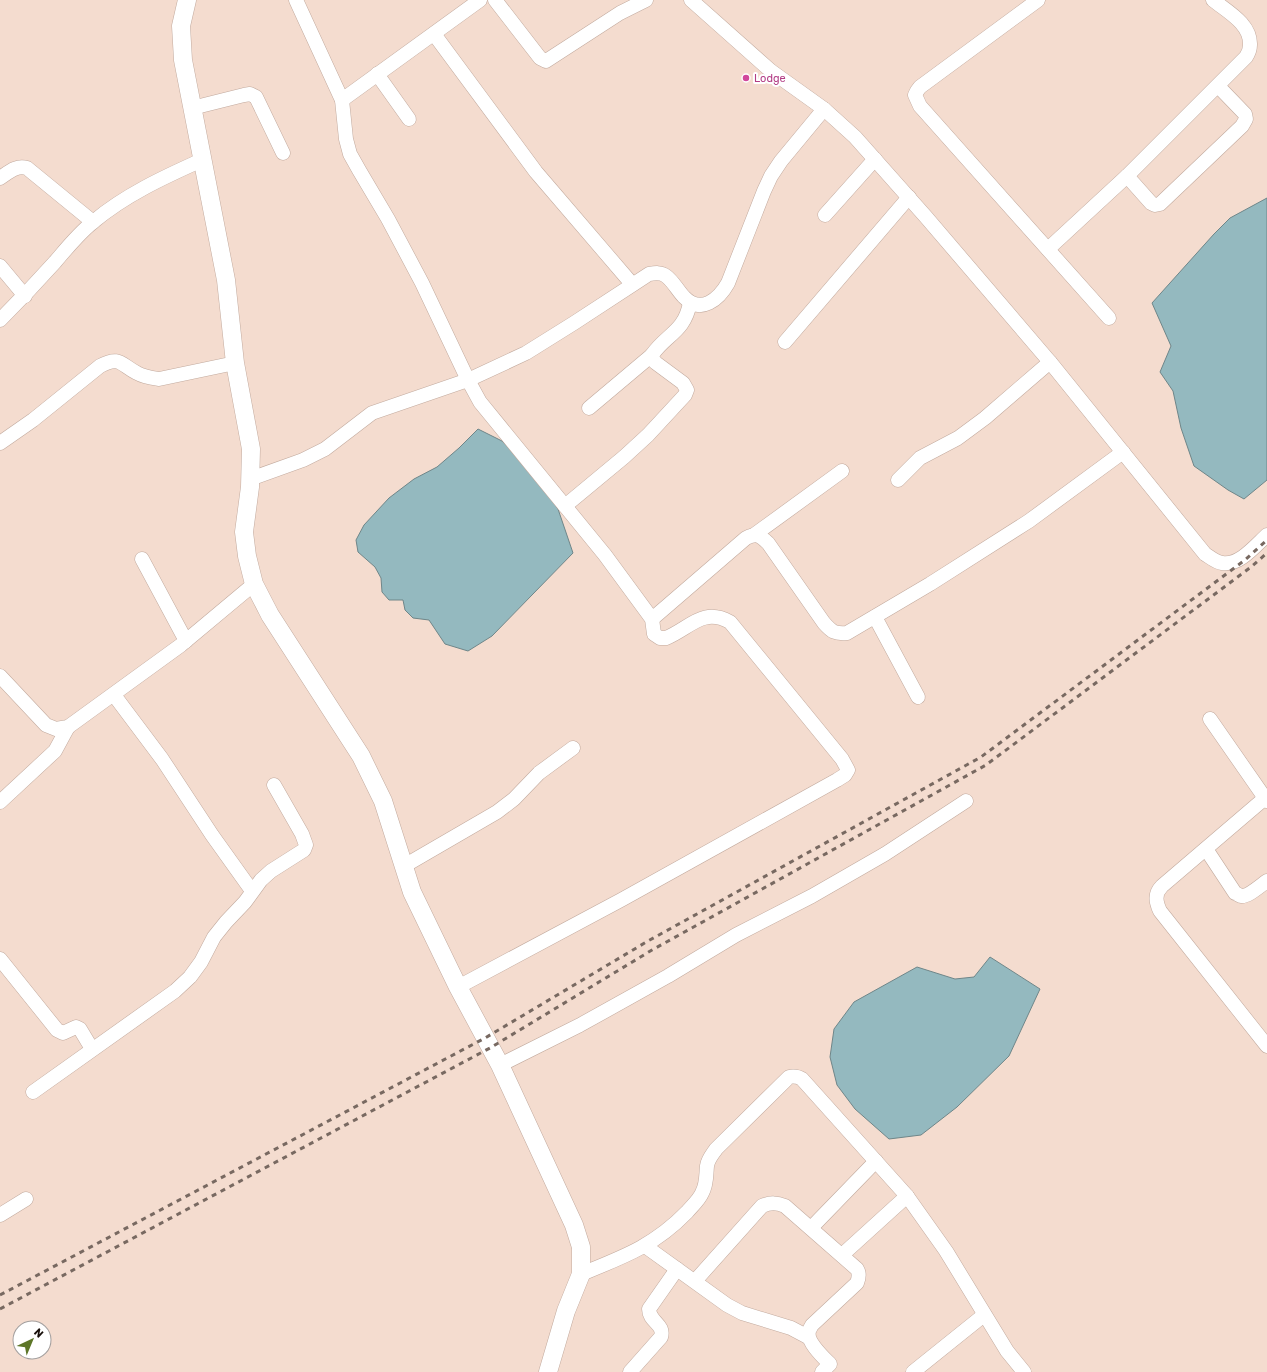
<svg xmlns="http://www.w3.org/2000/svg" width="1267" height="1372" font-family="Rubik,sans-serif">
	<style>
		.water { fill: #94b9bf; stroke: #6f8689 }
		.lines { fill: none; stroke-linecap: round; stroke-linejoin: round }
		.minor-casing { stroke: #c2aa9e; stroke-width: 15 }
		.tertiary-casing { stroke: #c2aa9e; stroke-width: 19 }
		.minor { stroke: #fff; stroke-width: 14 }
		.tertiary { stroke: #fff; stroke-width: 18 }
		.rail { stroke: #786961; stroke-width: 3; stroke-dasharray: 5 5; stroke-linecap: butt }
		.hotel-dot { fill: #d1479c; stroke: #fff; stroke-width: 1.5 }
		.labels { text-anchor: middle; stroke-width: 4; stroke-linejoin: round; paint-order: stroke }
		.hotel-label { font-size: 11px; fill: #b23c85; stroke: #fff; text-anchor: start }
	</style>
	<rect width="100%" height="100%" fill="#f4dccf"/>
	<!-- water -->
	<g class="water">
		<path d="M 1267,198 L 1267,480 L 1244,499 L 1228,490 L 1194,466 L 1181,428 L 1173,391 L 1160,372 L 1171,346 L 1152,303 L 1214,234 L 1230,218 Z"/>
		<path d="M 478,429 L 502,441 L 537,477 L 558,509 L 573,553 L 492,636 L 468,651 L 445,644 L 429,620 L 413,618 L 405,610 L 403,600 L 389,600 L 382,592 L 381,578 L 375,567 L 358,552 L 356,540 L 364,525 L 389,498 L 414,479 L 437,467 L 459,448 Z"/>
		<path d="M 990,957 L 1040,989 L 1009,1056 L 957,1107 L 921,1135 L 889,1139 L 855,1109 L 837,1085 L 830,1057 L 834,1029 L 854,1002 L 917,967 L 955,979 L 974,977 Z"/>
	</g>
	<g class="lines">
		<defs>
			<g id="minor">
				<path d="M 296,0 L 342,100 L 346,139 L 350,154 L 359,170 L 388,219 L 422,283 L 468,380 L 480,402 L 605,555 L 652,619 L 654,634 L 660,638 L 666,638 C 690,628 703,607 730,622 L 842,759 L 848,770 L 845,775 L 837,780 L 621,900 L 458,987"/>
				<path d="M 495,0 L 540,58 L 546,61 L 620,13 L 646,0"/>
				<path d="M 691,0 L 771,71 L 824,109 L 855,137 L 926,217 L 1050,362 L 1205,554 C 1210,557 1215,562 1222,563 C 1239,566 1255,546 1267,535"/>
				<path d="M 1038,0 L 920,87 L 917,91 L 915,95 L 920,106 L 1109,318"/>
				<path d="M 434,34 L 536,172 L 632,284"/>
				<path d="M 377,74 L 409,119"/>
				<path d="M 342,100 L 480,0"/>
				<path d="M 192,108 L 244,95 L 250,94 L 256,97 L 283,153"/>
				<path d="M 1127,176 L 1151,203 L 1155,205 L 1160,204 L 1242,126 L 1246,119 L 1245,114 L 1218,86"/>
				<path d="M 0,178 C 9,172 16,165 27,168 L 93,222"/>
				<path d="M 825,215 L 875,159"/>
				<path d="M 1048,249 L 1127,176 L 1246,57 C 1248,54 1250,49 1250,45 C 1251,24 1228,12 1213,0"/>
				<path d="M 0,266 L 25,296"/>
				<path d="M 0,320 C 19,301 37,282 55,262 C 67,248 79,233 93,222 C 125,195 164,177 202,160"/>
				<path d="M 785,342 L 909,197"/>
				<path d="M 589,408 L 652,355"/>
				<path d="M 0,443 L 33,420 L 100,366 C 120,355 121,365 137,373 C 144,377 152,378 159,379 L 235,363"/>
				<path d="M 250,479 L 303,460 L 325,449 L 372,413 L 468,380 L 526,353 L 574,323 L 649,274 C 655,273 661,272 666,276 C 673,281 678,291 684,297 C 701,315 719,299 728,283 L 764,191 L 771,176 L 781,161 L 824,109"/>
				<path d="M 898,480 L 920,458 L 958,438 L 985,418 L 1050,362"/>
				<path d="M 565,506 L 624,457 L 648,435 L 685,395 L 687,390 L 683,383 L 656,363 L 652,359 L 652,355 C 666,334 684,333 690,303"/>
				<path d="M 754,535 L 842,471"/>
				<path d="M 142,559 L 186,641"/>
				<path d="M 875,617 L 918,697"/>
				<path d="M 652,619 L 746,538 C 757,533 759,535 768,543 L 824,623 C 832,632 835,634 847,633 L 930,584 L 1029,521 L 1123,452"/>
				<path d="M 0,676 L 46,725 L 56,729 L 68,727 L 181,645 L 254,584"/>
				<path d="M 114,695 L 162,759 L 212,835 L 252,891"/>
				<path d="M 1210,719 L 1267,801"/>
				<path d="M 1265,798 L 1162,886 C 1154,894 1156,902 1160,911 L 1267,1046"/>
				<path d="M 0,802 L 55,751 L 68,727"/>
				<path d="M 1206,849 L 1235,893 C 1236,893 1240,896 1241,896 C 1248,897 1261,885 1267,881"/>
				<path d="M 404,866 L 497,812 L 514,799 L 539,773 L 573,748"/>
				<path d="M 0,959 L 57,1030 L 63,1033 L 76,1027 L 80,1029 L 92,1049"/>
				<path d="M 500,1065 L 580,1025 L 668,976 L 736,935 L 812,896 L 885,854 L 966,801"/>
				<path d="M 33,1092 L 175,991 L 190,977 L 201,962 L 214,937 L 226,922 L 245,902 L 261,880 L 271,871 L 304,850 L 306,845 L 302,834 L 274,785"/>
				<path d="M 0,1215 L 26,1199"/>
				<path d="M 811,1228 L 876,1161"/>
				<path d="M 645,1246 L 727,1305 L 742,1313 L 791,1328 L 808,1337"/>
				<path d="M 842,1255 L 907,1196"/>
				<path d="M 581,1274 C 623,1257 654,1246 687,1212 C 692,1206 699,1200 702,1193 C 707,1184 706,1175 707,1166 C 708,1159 712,1155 716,1149 L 789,1077 C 794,1076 797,1076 802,1079 L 907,1196 L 946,1251 L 1007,1351 L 1024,1372"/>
				<path d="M 695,1281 L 762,1206 C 771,1202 777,1203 785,1206 L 857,1269 C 860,1274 859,1278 857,1283 L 812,1325 C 812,1325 809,1330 809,1331 C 806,1341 823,1357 830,1364 L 822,1372"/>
				<path d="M 630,1372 L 661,1337 C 665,1324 649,1322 649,1309 L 677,1269"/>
				<path d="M 913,1372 L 984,1315"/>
			</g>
			<path id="tertiary" d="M 187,0 L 181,26 L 183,60 L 226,280 L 235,363 L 251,449 L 250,487 L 244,532 L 247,556 L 254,584 L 270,615 L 361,756 L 383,801 L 412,892 L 458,987 L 500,1065 L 574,1225 L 581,1247 L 581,1274 L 566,1311 L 548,1372"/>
		</defs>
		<!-- minor casing -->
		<use href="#minor" class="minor-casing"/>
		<!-- tertiary casing -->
		<use href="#tertiary" class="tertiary-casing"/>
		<!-- minor -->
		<use href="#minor" class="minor"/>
		<!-- tertiary -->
		<use href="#tertiary" class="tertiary"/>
		<!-- rail -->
		<g class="rail">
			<path d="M 0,1295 L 485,1038 L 648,941 L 981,757 L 1245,560 L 1267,540"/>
			<path d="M 0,1309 L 490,1048 L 652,950 L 986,765 L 1251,567 L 1267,553"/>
		</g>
	</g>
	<!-- markers -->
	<circle class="hotel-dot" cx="746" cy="78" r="4"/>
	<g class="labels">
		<!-- hotel labels -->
		<g class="hotel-label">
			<text x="754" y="82">Lodge</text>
		</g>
	</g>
	<!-- north arrow -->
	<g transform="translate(32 1340) rotate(44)"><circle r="19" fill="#ffffff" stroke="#a39f9e"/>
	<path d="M0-3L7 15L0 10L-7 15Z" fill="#5d7628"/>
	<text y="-6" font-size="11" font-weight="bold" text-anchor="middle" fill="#19100c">N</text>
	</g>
</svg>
